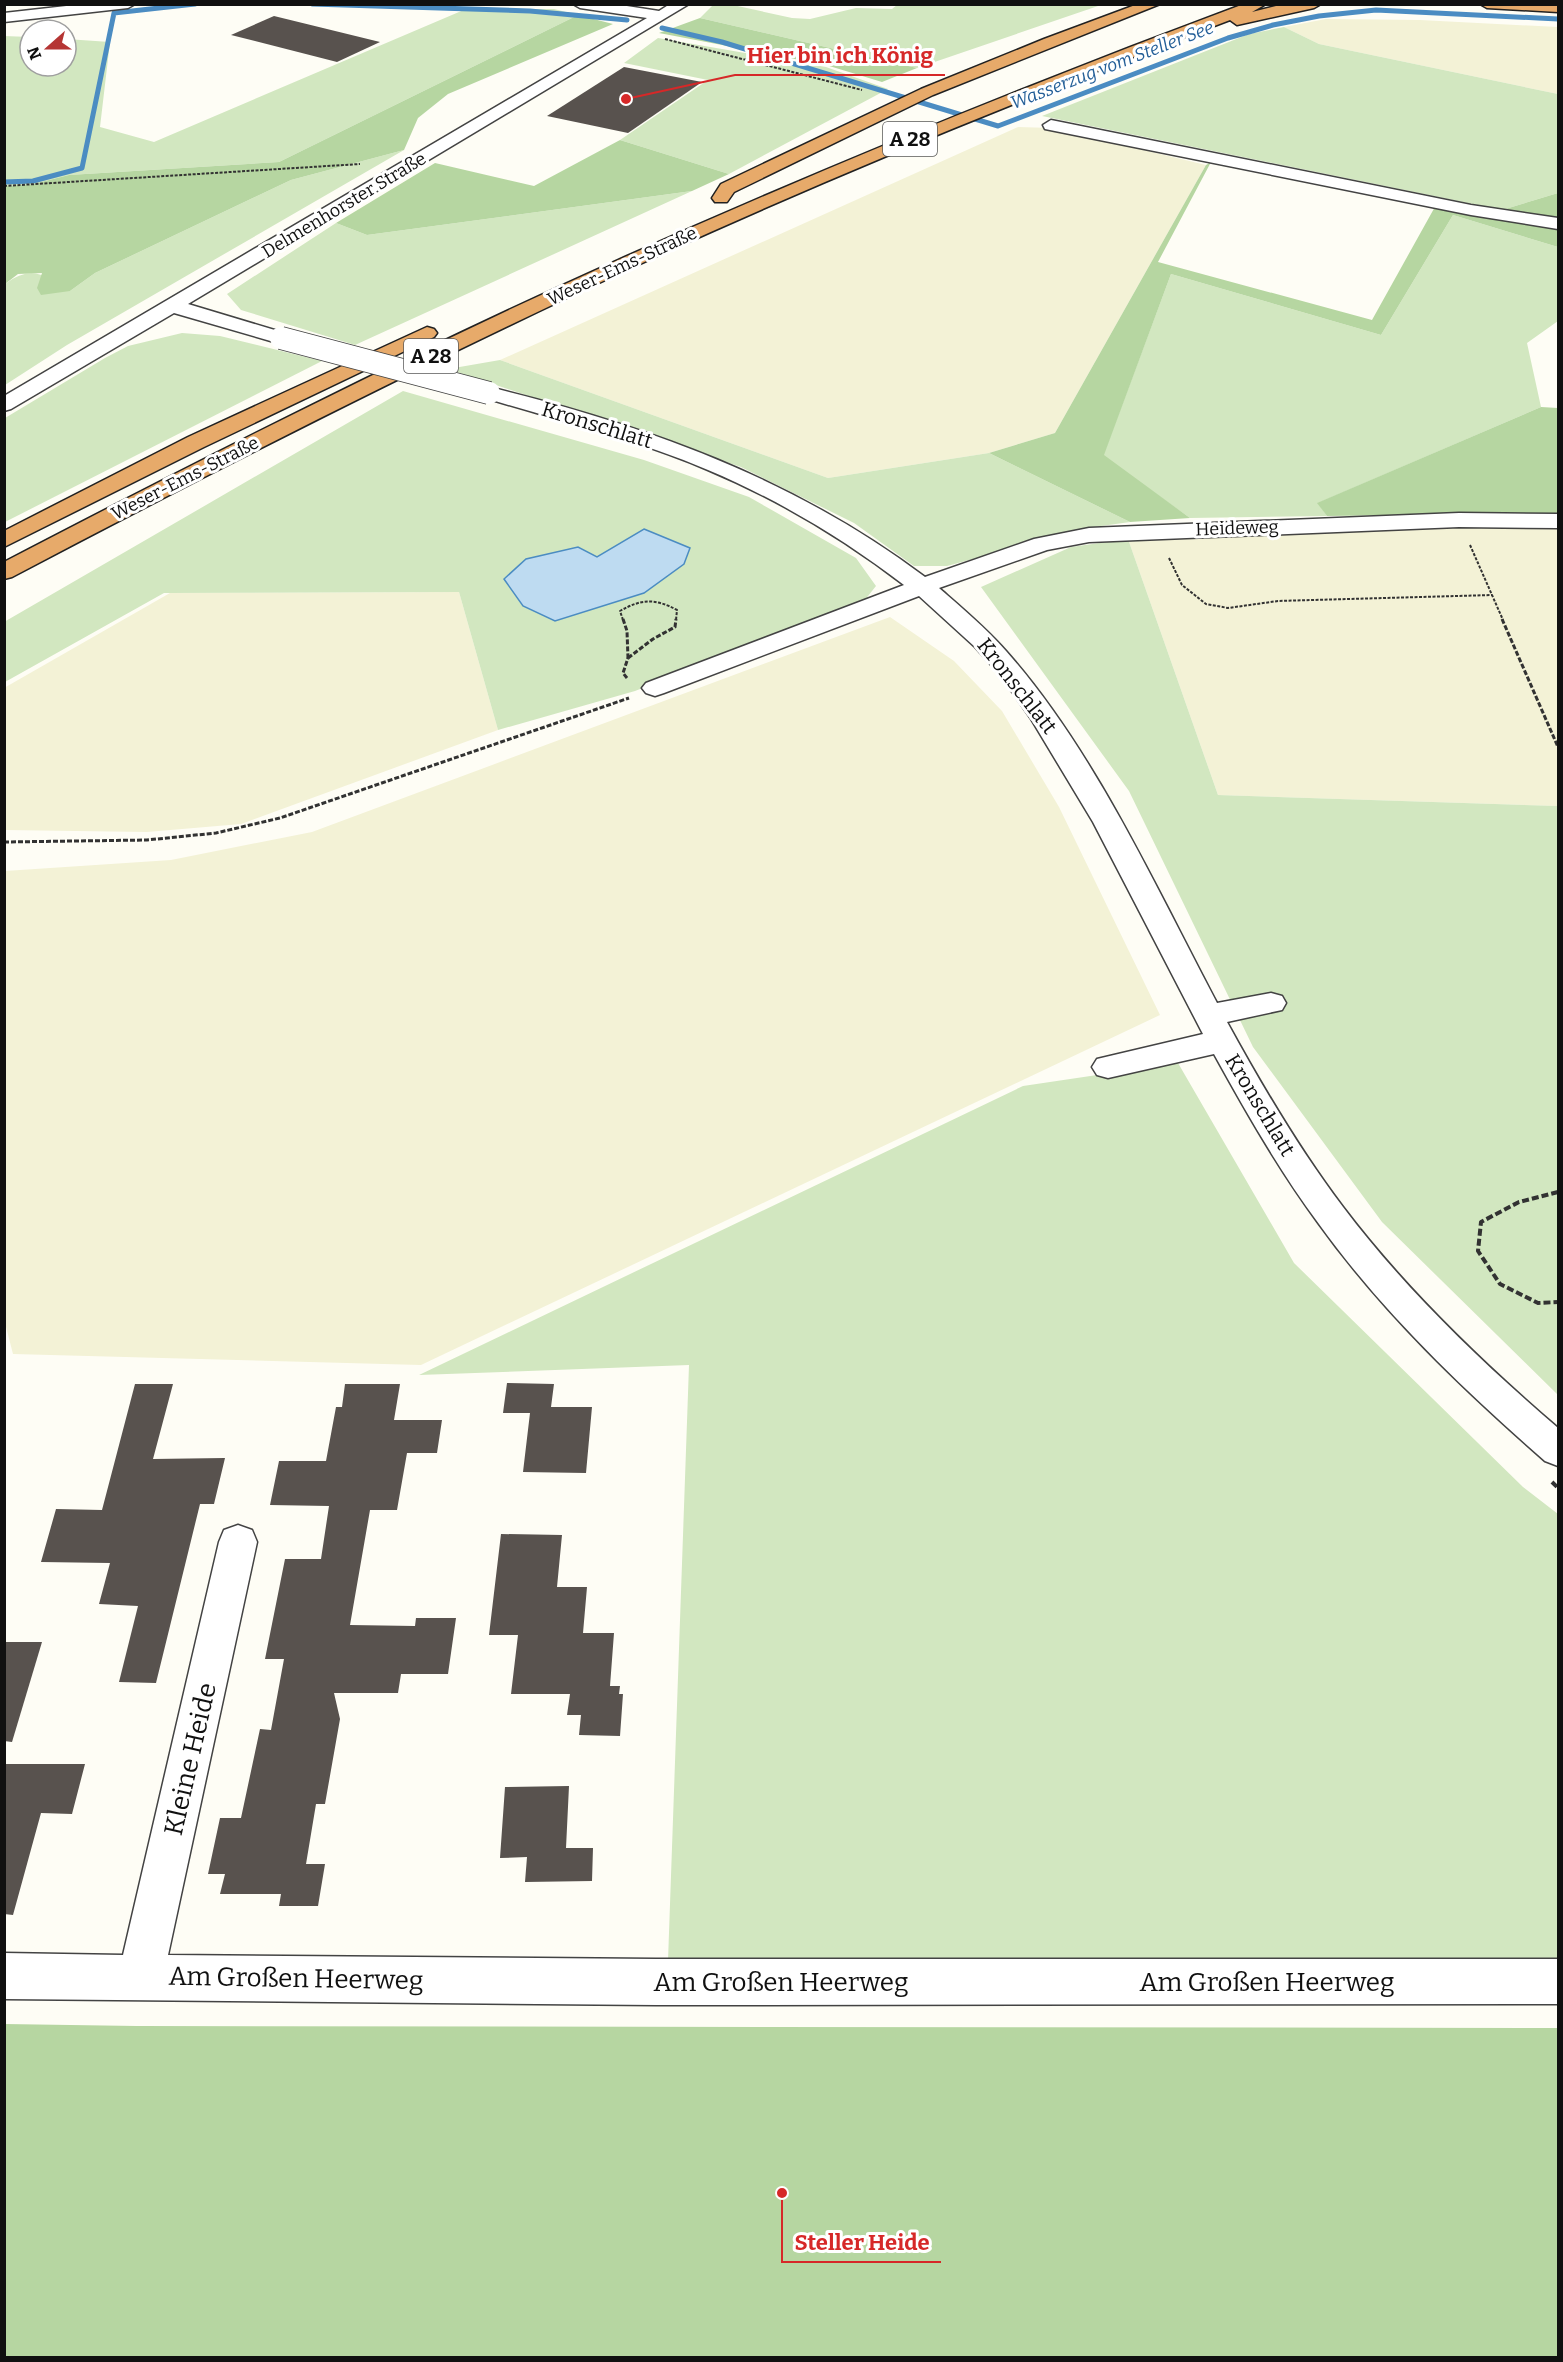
<svg xmlns="http://www.w3.org/2000/svg" width="1563" height="2362" font-family="Bitter,serif">
	<style>
		.farmland { fill: #f3f2d6 }
		.green { fill: #d2e7c0; fill-rule: evenodd }
		.forest { fill: #b6d6a1 }
		.water { fill: #bedbf1; stroke: #4b8cc2; stroke-width: 1.5 }
		.lines { fill: none; stroke-linecap: round; stroke-linejoin: round }
		.stream { stroke: #4b8cc2; stroke-width: 5 }
		.building { fill: #58524e }
		.minor-casing { stroke: #434343; stroke-width: 3 }
		.highway-casing { stroke: #212121; stroke-width: 3 }
		.path-far2 { stroke: #323232; stroke-width: 2; stroke-dasharray: 3 1.5; stroke-linecap: butt }
		.path-far1 { stroke: #323232; stroke-width: 3; stroke-dasharray: 5 2; stroke-linecap: butt }
		.path { stroke: #323232; stroke-width: 4; stroke-dasharray: 7 3; stroke-linecap: butt }
		.minor { fill: #fff; fill-rule: evenodd }
		.highway { fill: #e7aa6a; fill-rule: evenodd }
		.minor-bridge-casing { stroke: #434343; stroke-width: 24; stroke-linecap: butt }
		.minor-bridge { stroke: #fff; stroke-width: 22 }
		.labels { text-anchor: middle; stroke-width: 6; stroke-linejoin: round; paint-order: stroke }
		.far-water-label { font-size: 18px; font-style: italic; fill: #245f98; stroke: #fff }
		.far-street-label { font-size: 18px; fill: #101010; stroke: #fff }
		.shield { fill: #fff; stroke: #585858; stroke-width: 1.5 }
		.shield-label { font-size: 20px; font-weight: bold; fill: #101010 }
		.street-label { font-size: 21px; fill: #101010; stroke: #fff }
		.near-street-label { font-size: 26px; fill: #101010; stroke: #fff }
		.leader { fill: none; stroke: #d62828; stroke-width: 2 }
		.callout-dot { fill: #d62828; stroke: #fff; stroke-width: 2 }
		.callout-label { font-size: 22px; text-anchor: middle; font-weight: bold; fill: #d62828; stroke: #fff; stroke-width: 6; stroke-linejoin: round; paint-order: stroke }
	</style>
	<rect width="100%" height="100%" fill="#fefdf5"/>
	<!-- farmland -->
	<g class="farmland">
		<path d="M 1326,19 L 1420,20 L 1558,27 L 1558,94 L 1319,44 L 1284,27 Z"/>
		<path d="M 1018,127 L 1052,128 L 1206,165 L 1055,433 L 989,453 L 828,478 L 500,360 Z"/>
		<path d="M 1367,525 L 1558,526 L 1558,806 L 1218,795 L 1128,539 Z"/>
		<path d="M 459,592 L 498,730 L 241,824 L 147,832 L 5,830 L 4,688 L 170,593 Z"/>
		<path d="M 890,617 L 954,661 L 1002,711 L 1059,807 L 1160,1015 L 421,1365 L 13,1354 L 4,1319 L 5,871 L 171,860 L 312,832 Z"/>
	</g>
	<!-- green -->
	<g class="green">
		<path d="M 714,4 L 733,5 L 792,18 L 810,19 L 856,8 L 892,9 L 897,5 L 1101,5 L 917,68 L 700,18 Z"/>
		<path d="M 466,9 L 554,9 L 578,15 L 279,162 L 69,175 L 33,184 L 5,186 L 4,36 L 30,37 L 30,66 L 66,66 L 66,39 L 110,42 L 100,127 L 154,142 Z"/>
		<path d="M 1284,27 L 1319,44 L 1558,94 L 1558,193 L 1502,210 L 1042,116 L 1249,34 Z"/>
		<path d="M 658,38 L 826,67 L 888,89 L 729,174 L 620,140 L 708,80 L 624,63 Z"/>
		<path d="M 404,150 L 67,345 L 5,385 L 5,284 C 32,264 45,275 70,291 L 95,273 L 291,180 Z"/>
		<path d="M 692,191 L 355,345 L 241,310 L 227,294 L 336,223 L 367,235 Z"/>
		<path d="M 1453,215 L 1558,247 L 1558,321 L 1527,343 L 1541,407 L 1318,503 L 1327,516 L 1190,518 L 1103,456 L 1171,274 L 1381,335 Z"/>
		<path d="M 182,333 L 220,336 L 322,361 L 5,522 L 5,418 L 105,358 L 128,346 Z"/>
		<path d="M 500,360 L 828,478 L 989,453 L 1130,522 L 1087,528 L 947,566 L 914,566 L 854,523 L 741,467 L 448,369 Z"/>
		<path d="M 403,391 L 644,460 L 749,497 L 856,558 L 876,586 L 864,601 L 635,691 L 498,730 L 459,592 L 164,593 L 5,682 L 4,622 ZM 644,529 L 684,564 L 644,593 L 555,621 L 597,557 Z"/>
		<path d="M 1128,539 L 1218,795 L 1558,806 L 1558,1395 L 1382,1222 L 1253,1047 L 1129,791 L 981,587 L 1071,547 Z"/>
		<path d="M 1178,1063 L 1294,1263 L 1523,1487 L 1558,1514 L 1558,1961 L 668,1961 L 689,1365 L 419,1375 L 1023,1086 Z"/>
	</g>
	<!-- forest -->
	<g class="forest">
		<path d="M 578,15 L 613,24 L 448,94 L 418,118 L 404,150 L 291,180 L 95,273 L 70,291 L 41,295 L 37,288 L 42,273 L 18,274 L 5,284 L 5,186 L 33,184 L 69,175 L 279,162 Z"/>
		<path d="M 700,18 L 917,68 L 882,82 L 826,65 L 659,33 Z"/>
		<path d="M 620,140 L 729,174 L 692,191 L 367,235 L 336,223 L 435,163 L 534,186 Z"/>
		<path d="M 1211,162 L 1158,262 L 1372,320 L 1436,205 L 1558,226 L 1558,247 L 1453,215 L 1381,335 L 1171,274 L 1104,455 L 1190,518 L 1130,522 L 989,453 L 1055,433 L 1206,165 Z"/>
		<path d="M 1558,193 L 1558,221 L 1502,210 Z"/>
		<path d="M 1541,407 L 1558,408 L 1558,513 L 1327,516 L 1317,503 Z"/>
		<path d="M 4,2024 L 137,2026 L 1558,2028 L 1558,2357 L 5,2357 Z"/>
	</g>
	<!-- water -->
	<path class="water" d="M 644,529 L 690,548 L 684,564 L 644,593 L 555,621 L 523,606 L 504,579 L 526,559 L 578,547 L 597,557 Z"/>
	<g class="lines">
		<!-- stream -->
		<g class="stream">
			<path d="M 312,4 L 530,11 L 627,20"/>
			<path d="M 662,28 L 722,42 L 998,126 L 1228,38 L 1273,25 L 1319,16 L 1376,10 L 1558,19"/>
			<path d="M 4,182 L 33,181 L 82,168 L 114,13 L 195,4"/>
		</g>
	</g>
	<!-- building -->
	<g class="building">
		<path d="M 274,16 L 380,42 L 337,62 L 231,35 Z"/>
		<path d="M 624,67 L 702,82 L 628,133 L 547,116 Z"/>
		<path d="M 507,1383 L 554,1384 L 551,1407 L 592,1407 L 586,1473 L 523,1472 L 530,1413 L 503,1413 Z"/>
		<path d="M 135,1384 L 173,1384 L 153,1459 L 225,1458 L 214,1504 L 200,1504 L 156,1683 L 119,1682 L 138,1606 L 99,1604 L 110,1563 L 41,1562 L 56,1509 L 102,1510 Z"/>
		<path d="M 345,1384 L 400,1384 L 394,1420 L 442,1420 L 437,1453 L 407,1453 L 397,1510 L 370,1510 L 350,1625 L 415,1626 L 416,1618 L 456,1618 L 448,1674 L 401,1674 L 398,1693 L 334,1693 L 340,1719 L 325,1804 L 316,1804 L 306,1864 L 325,1864 L 318,1906 L 279,1906 L 281,1894 L 220,1894 L 225,1874 L 208,1874 L 220,1818 L 241,1818 L 260,1729 L 271,1730 L 284,1659 L 265,1659 L 285,1559 L 321,1559 L 329,1506 L 270,1505 L 279,1461 L 326,1461 L 336,1407 L 342,1407 Z"/>
		<path d="M 501,1534 L 562,1535 L 557,1587 L 587,1587 L 583,1633 L 614,1633 L 610,1686 L 620,1686 L 619,1694 L 623,1694 L 620,1736 L 579,1735 L 581,1715 L 567,1715 L 570,1694 L 511,1694 L 518,1635 L 489,1635 Z"/>
		<path d="M 4,1642 L 42,1642 L 12,1742 L 4,1741 Z"/>
		<path d="M 4,1764 L 85,1764 L 72,1814 L 41,1813 L 13,1915 L 4,1914 Z"/>
		<path d="M 569,1786 L 566,1848 L 593,1848 L 592,1881 L 525,1882 L 527,1857 L 500,1858 L 505,1787 Z"/>
	</g>
	<g class="lines">
		<defs>
			<g id="minor">
				<path d="M 84,4 L 135,4 L 128,8 L 4,22 L 4,13 Z"/>
				<path d="M 573,4 L 614,4 L 659,11 L 670,4 L 689,4 L 188,304 L 288,334 L 291,338 L 288,342 L 274,342 L 174,313 L 11,409 L 4,411 L 4,396 L 647,18 L 580,8 Z"/>
				<path d="M 1051,120 L 1471,205 L 1558,218 L 1558,229 L 1471,215 L 1045,129 L 1043,125 Z"/>
				<path d="M 489,387 C 648,426 793,478 925,577 L 1034,539 L 1089,528 L 1459,513 L 1558,514 L 1558,528 L 1459,527 L 1089,542 L 1047,550 L 939,588 C 962,608 986,628 1006,651 C 1094,750 1155,886 1217,1003 L 1271,993 L 1282,996 L 1286,1003 L 1282,1010 L 1227,1022 C 1262,1086 1299,1149 1343,1207 C 1405,1289 1480,1361 1558,1428 L 1558,1466 L 1545,1461 C 1463,1389 1383,1313 1319,1224 C 1279,1170 1246,1112 1214,1054 L 1108,1078 L 1097,1075 L 1092,1067 L 1097,1059 L 1203,1034 L 1093,822 L 1031,719 L 1001,676 L 975,647 L 919,596 L 664,693 L 655,696 L 646,693 L 642,688 L 646,683 L 904,585 C 844,539 777,499 708,470 C 635,439 557,420 482,397 L 479,393 L 482,389 Z"/>
				<path d="M 238,1525 L 252,1530 L 257,1542 L 168,1955 L 656,1959 L 1558,1959 L 1558,2004 L 656,2005 L 4,1999 L 4,1953 L 123,1955 L 219,1542 L 224,1530 Z"/>
			</g>
			<g id="highway">
				<path d="M 1138,4 L 1160,4 L 933,95 L 734,192 L 727,202 L 715,202 L 712,198 L 721,184 L 921,89 L 1044,39 Z"/>
				<path d="M 1244,4 L 1266,4 L 1252,12 L 1284,4 L 1321,4 L 1314,8 L 1237,25 L 1230,20 C 1026,97 824,179 627,270 C 419,366 215,470 12,577 L 4,579 L 4,562 C 206,457 410,353 618,260 C 824,168 1032,83 1244,4 Z"/>
				<path d="M 1480,4 L 1558,4 L 1558,12 L 1487,8 Z"/>
				<path d="M 427,327 L 434,329 L 437,333 L 434,337 L 204,447 L 4,547 L 4,531 L 188,437 Z"/>
			</g>
		</defs>
		<!-- minor casing -->
		<use href="#minor" class="minor-casing"/>
		<!-- highway casing -->
		<use href="#highway" class="highway-casing"/>
		<!-- path-far2 -->
		<g class="path-far2">
			<path d="M 665,39 L 862,90"/>
			<path d="M 4,186 L 360,164"/>
			<path d="M 1470,545 L 1503,620"/>
			<path d="M 1169,558 L 1182,585 L 1206,604 L 1228,608 L 1278,601 L 1492,595"/>
			<path d="M 623,620 L 620,611 C 641,599 655,598 677,610 L 676,620"/>
		</g>
		<!-- path-far1 -->
		<g class="path-far1">
			<path d="M 623,619 L 627,631 L 628,658"/>
			<path d="M 1502,619 L 1558,747"/>
			<path d="M 628,658 L 653,639 L 675,627 L 676,619"/>
			<path d="M 627,678 L 623,673 L 628,658"/>
			<path d="M 4,842 L 147,840 L 216,833 L 280,818 L 629,698"/>
		</g>
		<!-- path -->
		<g class="path">
			<path d="M 1558,1192 L 1519,1202 L 1481,1222 L 1478,1251 L 1500,1284 L 1538,1303 L 1558,1302"/>
			<path d="M 1552,1482 L 1558,1488"/>
		</g>
		<!-- minor -->
		<use href="#minor" class="minor"/>
		<!-- highway -->
		<use href="#highway" class="highway"/>
		<defs>
			<path id="minor-bridge" d="M 281,338 L 489,393"/>
		</defs>
		<!-- minor-bridge casing -->
		<use href="#minor-bridge" class="minor-bridge-casing"/>
		<!-- minor-bridge -->
		<use href="#minor-bridge" class="minor-bridge"/>
	</g>
	<g class="labels">
		<!-- far-water labels -->
		<g class="far-water-label">
			<text transform="translate(1112 65) rotate(-21)" y="6">Wasserzug vom Steller See</text>
		</g>
		<!-- far-street labels -->
		<g class="far-street-label">
			<text transform="translate(344 205) rotate(-31)" y="6">Delmenhorster Straße</text>
			<text transform="translate(622 266) rotate(-25)" y="6">Weser-Ems-Straße</text>
			<text transform="translate(185 478) rotate(-27)" y="6">Weser-Ems-Straße</text>
			<text transform="translate(1237 528) rotate(-2)" y="6">Heideweg</text>
		</g>
		<!-- shield labels -->
		<g class="shield">
			<rect x="883" y="122" width="54" height="34" rx="4.5"/>
			<rect x="404" y="339" width="54" height="34" rx="4.5"/>
		</g>
		<g class="shield-label">
			<text x="910" y="146">A 28</text>
			<text x="431" y="363">A 28</text>
		</g>
		<!-- street labels -->
		<g class="street-label">
			<text transform="translate(597 425) rotate(17)" y="7">Kronschlatt</text>
			<text transform="translate(1017 686) rotate(52)" y="7">Kronschlatt</text>
			<text transform="translate(1260 1105) rotate(59)" y="7">Kronschlatt</text>
		</g>
		<!-- near-street labels -->
		<g class="near-street-label">
			<text transform="translate(190 1759) rotate(-77)" y="9">Kleine Heide</text>
			<text transform="translate(296 1978) rotate(1)" y="9">Am Großen Heerweg</text>
			<text x="781" y="1991">Am Großen Heerweg</text>
			<text x="1267" y="1991">Am Großen Heerweg</text>
		</g>
	</g>
	<!-- callouts -->
	<path class="leader" d="M626 99L735 75H945M782 2193L782 2262H941"/>
	<g class="callout-dot">
		<circle cx="626" cy="99" r="6"/>
		<circle cx="782" cy="2193" r="6"/>
	</g>
	<g class="callout-label">
		<text x="840" y="63">Hier bin ich König</text>
		<text x="862" y="2250">Steller Heide</text>
	</g>
	<!-- border -->
	<rect width="1563" height="2362" fill="none" stroke="#101010" stroke-width="12"/>
	<!-- north arrow -->
	<g transform="translate(48 48) rotate(249)"><circle r="28" fill="#ffffff" stroke="#9f9f9f" stroke-width="1.5"/>
	<path d="M0-4.5L10 22L0 15L-10 22Z" fill="#b53534"/>
	<text y="-9" font-size="16" font-weight="bold" text-anchor="middle" fill="#101010">N</text>
	</g>
</svg>
